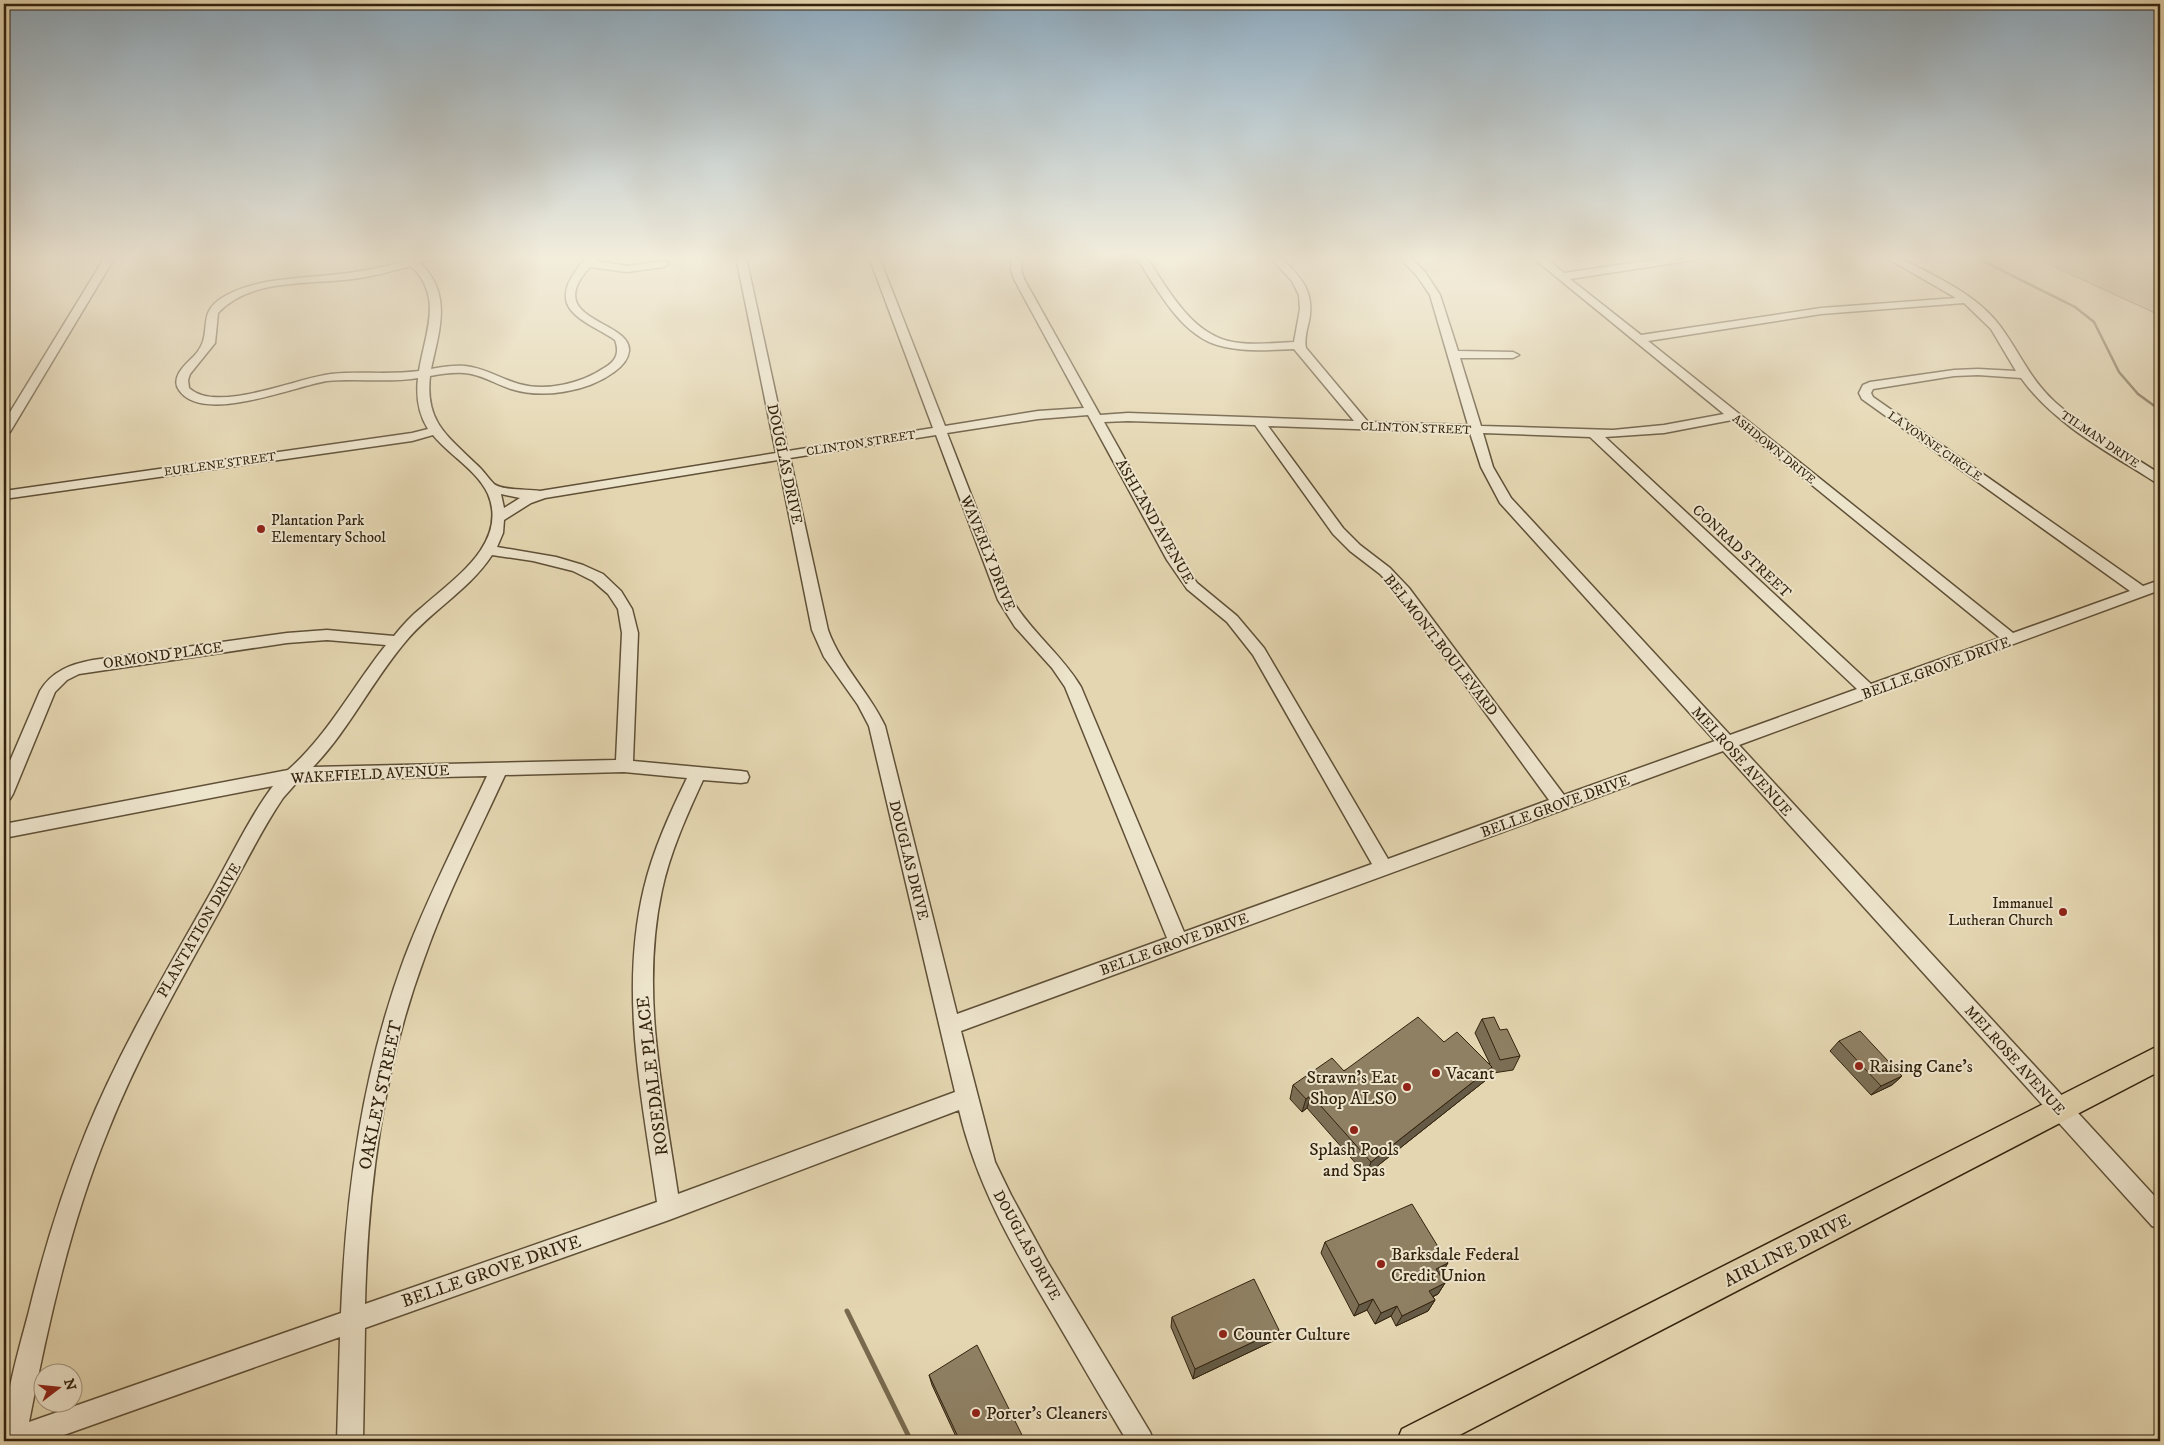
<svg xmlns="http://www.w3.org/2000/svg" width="2164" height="1445" font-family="'IM FELL DW Pica',serif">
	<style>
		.green { fill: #c6b895; stroke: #7c6e52 }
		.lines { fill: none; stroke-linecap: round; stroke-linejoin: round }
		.stream-far1 { stroke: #796a4f; stroke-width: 2.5 }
		.stream { stroke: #796a4f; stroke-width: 5 }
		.minor-casing { stroke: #5f5037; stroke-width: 3 }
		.major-casing { stroke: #33230e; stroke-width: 3 }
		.minor { fill: #ede4cc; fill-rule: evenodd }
		.major { fill: #e4d6b1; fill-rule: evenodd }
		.wall { fill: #7b6e55; stroke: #33230e }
		.shaded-wall { fill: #645a45; stroke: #33230e }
		.building { fill: #8f8063; stroke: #33230e }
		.poi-dot { fill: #8f2418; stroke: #ede4cc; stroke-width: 2 }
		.labels { text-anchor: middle; stroke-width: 4; stroke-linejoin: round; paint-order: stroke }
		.far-street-label { font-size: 12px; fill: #33230e; stroke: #ede4cc }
		.street-label { font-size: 15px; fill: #33230e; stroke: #ede4cc }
		.poi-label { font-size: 15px; fill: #33230e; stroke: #ede4cc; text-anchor: start }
		.near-poi-label { font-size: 18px; fill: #33230e; stroke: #ede4cc; text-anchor: start }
		.near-street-label { font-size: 18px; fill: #33230e; stroke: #ede4cc }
	</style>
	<rect width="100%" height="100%" fill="#e4d6b1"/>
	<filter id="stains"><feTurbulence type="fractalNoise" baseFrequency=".004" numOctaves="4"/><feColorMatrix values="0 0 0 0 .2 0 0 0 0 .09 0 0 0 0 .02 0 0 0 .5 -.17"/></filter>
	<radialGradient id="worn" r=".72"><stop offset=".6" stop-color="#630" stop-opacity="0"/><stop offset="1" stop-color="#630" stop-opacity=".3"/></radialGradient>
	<!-- green -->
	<path class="green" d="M 2033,257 L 2160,257 L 2160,312 L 2155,313 Z"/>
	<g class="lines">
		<!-- stream-far1 -->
		<path class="stream-far1" d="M 1975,257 L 2075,307 L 2094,322 L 2119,372 L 2138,394 L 2160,410"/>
		<!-- stream -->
		<path class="stream" d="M 847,1311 L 911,1441"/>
		<defs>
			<g id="minor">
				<path d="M 105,257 L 115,257 L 10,432 L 4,436 L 4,422 Z"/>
				<path d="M 403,257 L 436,257 L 420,263 C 453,294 439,331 431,369 C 442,367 454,365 465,366 C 485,368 501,379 519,384 C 546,392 582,383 604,368 C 616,361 620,353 615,340 C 589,322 547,312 575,272 C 582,261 587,257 600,257 L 596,261 L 627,266 L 664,261 L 669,264 L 664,267 L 627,272 L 590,267 C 540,321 632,320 629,351 C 628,360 621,367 614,372 C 587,392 543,399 511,389 C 495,384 481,374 464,373 C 453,372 441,374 430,376 C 425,421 446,435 476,464 C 483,470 488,478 494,484 C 503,491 529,489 540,491 L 776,453 L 736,257 L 746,257 L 788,451 L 933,428 L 869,257 L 879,257 L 945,426 L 1038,411 L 1084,408 L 1014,279 L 1011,269 L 1012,257 L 1022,257 L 1021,269 L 1024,279 L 1100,415 L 1128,413 L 1354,421 L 1294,349 C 1271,350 1248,352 1225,347 C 1182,339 1159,291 1136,257 L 1146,257 C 1167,287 1189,331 1228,341 C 1249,346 1272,343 1294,342 L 1300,309 L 1299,295 L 1292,281 L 1270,257 L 1281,257 C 1301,278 1315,291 1309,321 C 1307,330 1304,339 1306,348 L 1368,422 L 1468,425 L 1430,295 L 1417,276 L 1399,257 L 1410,257 L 1425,272 L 1440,295 L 1458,351 L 1513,352 L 1519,355 L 1513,358 L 1460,358 L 1481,426 L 1613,430 L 1664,425 L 1724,414 L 1532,257 L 1544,257 L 1564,273 L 1672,257 L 1699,257 L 1694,260 L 1570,279 L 1641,335 L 1821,308 L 1956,298 L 1885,257 C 1902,257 1915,266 1931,274 C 1956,287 1983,303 2000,326 C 2020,353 2030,380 2056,403 C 2088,431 2125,451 2160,474 L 2160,483 L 2155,482 C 2108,452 2054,424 2021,378 L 1978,375 L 1954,376 L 1873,389 L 1871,393 L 1873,397 L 2143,586 L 2160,580 L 2160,590 L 1739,745 L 2160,1202 L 2160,1229 L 2152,1226 L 1723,751 L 961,1031 L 995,1162 L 1011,1195 L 1047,1261 L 1150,1432 L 1154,1441 L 1127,1441 C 1101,1398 1076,1354 1050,1310 C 1012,1246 976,1183 959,1110 L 669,1220 L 365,1328 L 363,1441 L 337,1441 L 340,1337 L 47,1441 L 4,1441 C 4,1400 17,1356 28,1315 C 43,1253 62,1191 86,1132 C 120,1049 166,972 210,894 C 230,859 249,818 273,786 L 4,838 L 4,824 L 288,770 C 328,735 353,686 386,645 L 327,640 L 287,643 L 79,674 L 67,680 L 55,692 L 13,794 L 10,799 L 4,800 L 4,775 L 40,691 C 52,671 71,664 93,660 L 287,633 L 327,630 L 394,636 C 402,626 411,616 421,608 C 452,580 509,544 488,494 C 477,470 449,455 433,435 L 412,441 L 4,499 L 4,491 L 412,433 L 428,429 C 418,413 416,396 418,378 C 388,383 358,378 327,381 C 295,386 202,425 179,390 C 170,377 186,364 194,356 C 216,333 193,314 225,296 C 259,277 302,279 339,274 C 362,272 384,267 406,261 ZM 411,266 C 444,297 425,333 419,371 C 389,375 360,371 331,374 C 296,378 217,414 189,388 L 188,380 L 190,374 L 215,343 L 218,313 C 250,278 309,285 352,279 C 372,277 392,271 411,266 ZM 1964,303 L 1991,329 L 2016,371 L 1978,369 L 1954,370 L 1870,382 L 1863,385 L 1859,393 L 1862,399 L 2130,591 L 2013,633 L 1648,341 L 1821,314 ZM 1088,415 L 1167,560 L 1187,589 L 1227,622 L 1253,655 L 1372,864 L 1184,932 L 1081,687 C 1062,655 1031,632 1012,600 L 947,433 L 1038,419 ZM 1732,420 L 2000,638 L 1871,684 L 1605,437 L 1664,433 ZM 1128,421 L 1255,425 L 1333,534 L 1350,551 L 1380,574 L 1399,594 L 1549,800 L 1388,859 L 1264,648 L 1237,616 L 1197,583 L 1181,559 L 1104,422 ZM 1268,426 L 1470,433 L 1481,467 L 1500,503 L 1715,741 L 1564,795 L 1409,588 L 1390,568 L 1360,545 L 1343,528 ZM 1483,433 L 1590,437 L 1857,689 L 1730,735 L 1511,498 L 1493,467 ZM 936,435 L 998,600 L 1015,627 L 1052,668 L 1065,687 L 1167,938 L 957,1014 L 885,726 C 869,692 841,666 828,630 L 790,458 ZM 778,460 L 812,630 L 824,657 L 858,705 L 869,726 L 955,1092 L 678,1194 C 663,1092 640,993 662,890 C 670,852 687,815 703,780 L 741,783 L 747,782 L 749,777 L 747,772 L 741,771 L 633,761 L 638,633 L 632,609 L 621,591 L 603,574 L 583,565 L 556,557 L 497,547 L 503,533 L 504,520 L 531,503 L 545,498 ZM 501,494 L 520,498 L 504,508 ZM 492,555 L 533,561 L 573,571 L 593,581 L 608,594 L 618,609 L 622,633 L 616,760 L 313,767 C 349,730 372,681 406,641 C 432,610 470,589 492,555 ZM 624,772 L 687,778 C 670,813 653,850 644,888 C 619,992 642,1098 657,1202 L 365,1304 C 368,1186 383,1070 424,959 C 446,896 477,836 505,775 ZM 487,776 C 459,836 428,896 404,959 C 362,1073 346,1192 341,1313 L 29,1422 C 48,1324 70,1224 108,1131 C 139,1053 181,980 222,906 C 242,870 260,832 283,798 L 298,781 L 303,780 Z"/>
			</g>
			<path id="major" d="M 2160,1045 L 2160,1071 L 1448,1441 L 1397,1441 L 1402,1429 Z"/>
		</defs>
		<!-- minor casing -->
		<use href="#minor" class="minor-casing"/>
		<!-- major casing -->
		<use href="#major" class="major-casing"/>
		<!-- minor -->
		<use href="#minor" class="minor"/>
		<!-- major -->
		<use href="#major" class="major"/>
	</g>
	<!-- wall -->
	<g class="wall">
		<path d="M 1482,1019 L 1500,1030 L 1520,1056 L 1513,1070 L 1493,1073 L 1491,1069 L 1486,1080 L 1366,1175 L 1307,1108 L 1302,1112 L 1290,1099 L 1293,1085 L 1444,1042 L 1490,1064 L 1475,1033 Z"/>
		<path d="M 1839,1041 L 1902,1076 L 1892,1085 L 1871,1095 L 1830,1051 Z"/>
		<path d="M 1325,1242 L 1441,1275 L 1440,1275 L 1445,1283 L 1438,1294 L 1433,1297 L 1435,1300 L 1428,1311 L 1396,1326 L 1391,1316 L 1375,1324 L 1367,1310 L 1354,1316 L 1321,1253 Z"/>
		<path d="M 1172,1317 L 1275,1340 L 1193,1379 L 1171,1327 Z"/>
		<path d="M 929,1375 L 1025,1441 L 958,1441 L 932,1385 Z"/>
	</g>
	<!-- shaded-wall -->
	<g class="shaded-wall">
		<path d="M 1492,1067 L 1486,1080 L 1366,1175 L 1371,1162 Z"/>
		<path d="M 1902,1076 L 1892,1085 L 1871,1095 L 1881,1086 Z"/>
		<path d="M 1311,1095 L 1307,1108 L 1302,1112 L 1306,1099 Z"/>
		<path d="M 1448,1263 L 1441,1275 L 1430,1280 L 1436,1269 Z"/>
		<path d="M 1445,1283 L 1438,1294 L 1423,1301 L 1429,1291 Z"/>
		<path d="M 1373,1299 L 1367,1310 L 1354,1316 L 1359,1305 Z"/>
		<path d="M 1435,1300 L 1428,1311 L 1396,1326 L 1402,1316 Z"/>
		<path d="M 1397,1306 L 1391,1316 L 1375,1324 L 1381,1313 Z"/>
		<path d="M 1279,1330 L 1275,1340 L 1193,1379 L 1195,1369 Z"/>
	</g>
	<!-- building -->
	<g class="building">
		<path d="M 1418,1017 L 1444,1042 L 1457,1032 L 1492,1067 L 1371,1162 L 1311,1095 L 1306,1099 L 1293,1085 L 1332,1058 L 1344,1071 Z"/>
		<path d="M 1494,1017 L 1500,1030 L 1507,1029 L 1520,1056 L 1500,1060 L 1482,1019 Z"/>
		<path d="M 1860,1031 L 1902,1076 L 1881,1086 L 1839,1041 Z"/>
		<path d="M 1412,1204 L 1448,1263 L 1436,1269 L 1445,1283 L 1429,1291 L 1435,1300 L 1402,1316 L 1397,1306 L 1381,1313 L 1373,1299 L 1359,1305 L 1325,1242 Z"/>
		<path d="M 1254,1279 L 1279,1330 L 1195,1369 L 1172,1317 Z"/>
		<path d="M 977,1345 L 1025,1441 L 960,1441 L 929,1375 Z"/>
	</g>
	<!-- sky -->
	<linearGradient id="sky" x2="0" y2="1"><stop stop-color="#8ea9bc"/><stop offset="0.56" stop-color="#f3eddc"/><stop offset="1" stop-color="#f3eddc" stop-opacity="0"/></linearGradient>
	<rect width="2164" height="460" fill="url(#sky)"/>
	<!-- markers -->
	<g class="poi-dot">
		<circle cx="261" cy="529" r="5"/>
		<circle cx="2063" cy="912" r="5"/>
		<circle cx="1859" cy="1066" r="5"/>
		<circle cx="1436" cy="1073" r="5"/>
		<circle cx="1407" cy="1087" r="5"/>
		<circle cx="1354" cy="1130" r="5"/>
		<circle cx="1381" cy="1264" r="5"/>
		<circle cx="1223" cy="1334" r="5"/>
		<circle cx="976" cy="1413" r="5"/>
	</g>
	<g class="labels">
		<!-- far-street labels -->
		<g class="far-street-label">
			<text transform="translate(1416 428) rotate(2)" y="4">CLINTON STREET</text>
			<text transform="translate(2100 439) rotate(34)" y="4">TILMAN DRIVE</text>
			<text transform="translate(861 443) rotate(-9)" y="4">CLINTON STREET</text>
			<text transform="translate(1935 446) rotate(35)" y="4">LA VONNE CIRCLE</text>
			<text transform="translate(1774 449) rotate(39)" y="4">ASHDOWN DRIVE</text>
			<text transform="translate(220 464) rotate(-8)" y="4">EURLENE STREET</text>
		</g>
		<!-- street labels -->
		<g class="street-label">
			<text transform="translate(785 464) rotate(78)" y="5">DOUGLAS DRIVE</text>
			<text transform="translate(1155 521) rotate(60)" y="5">ASHLAND AVENUE</text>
			<text transform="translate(1742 551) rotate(43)" y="5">CONRAD STREET</text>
			<text transform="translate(988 553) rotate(68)" y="5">WAVERLY DRIVE</text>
			<text transform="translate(1441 645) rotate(52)" y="5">BELMONT BOULEVARD</text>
			<text transform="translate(163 655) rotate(-8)" y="5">ORMOND PLACE</text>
			<text transform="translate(1936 668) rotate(-20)" y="5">BELLE GROVE DRIVE</text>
			<text transform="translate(1742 761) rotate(48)" y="5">MELROSE AVENUE</text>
			<text transform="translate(370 774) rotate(-3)" y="5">WAKEFIELD AVENUE</text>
			<text transform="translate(1555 806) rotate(-20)" y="5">BELLE GROVE DRIVE</text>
			<text transform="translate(909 860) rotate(76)" y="5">DOUGLAS DRIVE</text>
			<text transform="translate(199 930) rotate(-60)" y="5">PLANTATION DRIVE</text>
			<text transform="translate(1174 944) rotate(-20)" y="5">BELLE GROVE DRIVE</text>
			<text transform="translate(2015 1060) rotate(48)" y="5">MELROSE AVENUE</text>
			<text transform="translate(1027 1245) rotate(61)" y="5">DOUGLAS DRIVE</text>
		</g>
		<!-- poi labels -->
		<g class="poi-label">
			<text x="271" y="525">Plantation Park<tspan x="271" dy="17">Elementary School</tspan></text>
			<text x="2053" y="908" text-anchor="end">Immanuel<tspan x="2053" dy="17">Lutheran Church</tspan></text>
		</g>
		<!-- near-poi labels -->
		<g class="near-poi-label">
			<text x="1869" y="1072">Raising Cane's</text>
			<text x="1446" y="1079">Vacant</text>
			<text x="1397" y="1083" text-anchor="end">Strawn's Eat<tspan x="1397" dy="21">Shop ALSO</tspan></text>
			<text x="1354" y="1155" text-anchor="middle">Splash Pools<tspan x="1354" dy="21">and Spas</tspan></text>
			<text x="1391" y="1260">Barksdale Federal<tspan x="1391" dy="21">Credit Union</tspan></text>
			<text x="1233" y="1340">Counter Culture</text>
			<text x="986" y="1419">Porter's Cleaners</text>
		</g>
		<!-- near-street labels -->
		<g class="near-street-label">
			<text transform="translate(652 1076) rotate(-97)" y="6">ROSEDALE PLACE</text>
			<text transform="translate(380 1095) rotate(-78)" y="6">OAKLEY STREET</text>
			<text transform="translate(1787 1250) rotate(-27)" y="6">AIRLINE DRIVE</text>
			<text transform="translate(491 1271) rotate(-19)" y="6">BELLE GROVE DRIVE</text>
		</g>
	</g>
	<!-- margin -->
	<rect width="2164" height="1445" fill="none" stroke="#e4d6b1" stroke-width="20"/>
	<rect x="5" y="5" width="2154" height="1435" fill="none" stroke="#33230e" stroke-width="2.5"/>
	<rect x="10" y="10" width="2144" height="1425" fill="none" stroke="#33230e"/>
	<!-- north arrow -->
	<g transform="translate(58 1388) rotate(74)"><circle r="24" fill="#ede4cc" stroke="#a39780"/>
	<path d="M0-4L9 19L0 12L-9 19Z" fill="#8f2418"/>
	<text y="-8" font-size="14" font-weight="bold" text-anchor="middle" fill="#33230e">N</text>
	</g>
	<rect width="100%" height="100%" filter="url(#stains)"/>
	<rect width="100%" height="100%" fill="url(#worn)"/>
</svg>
